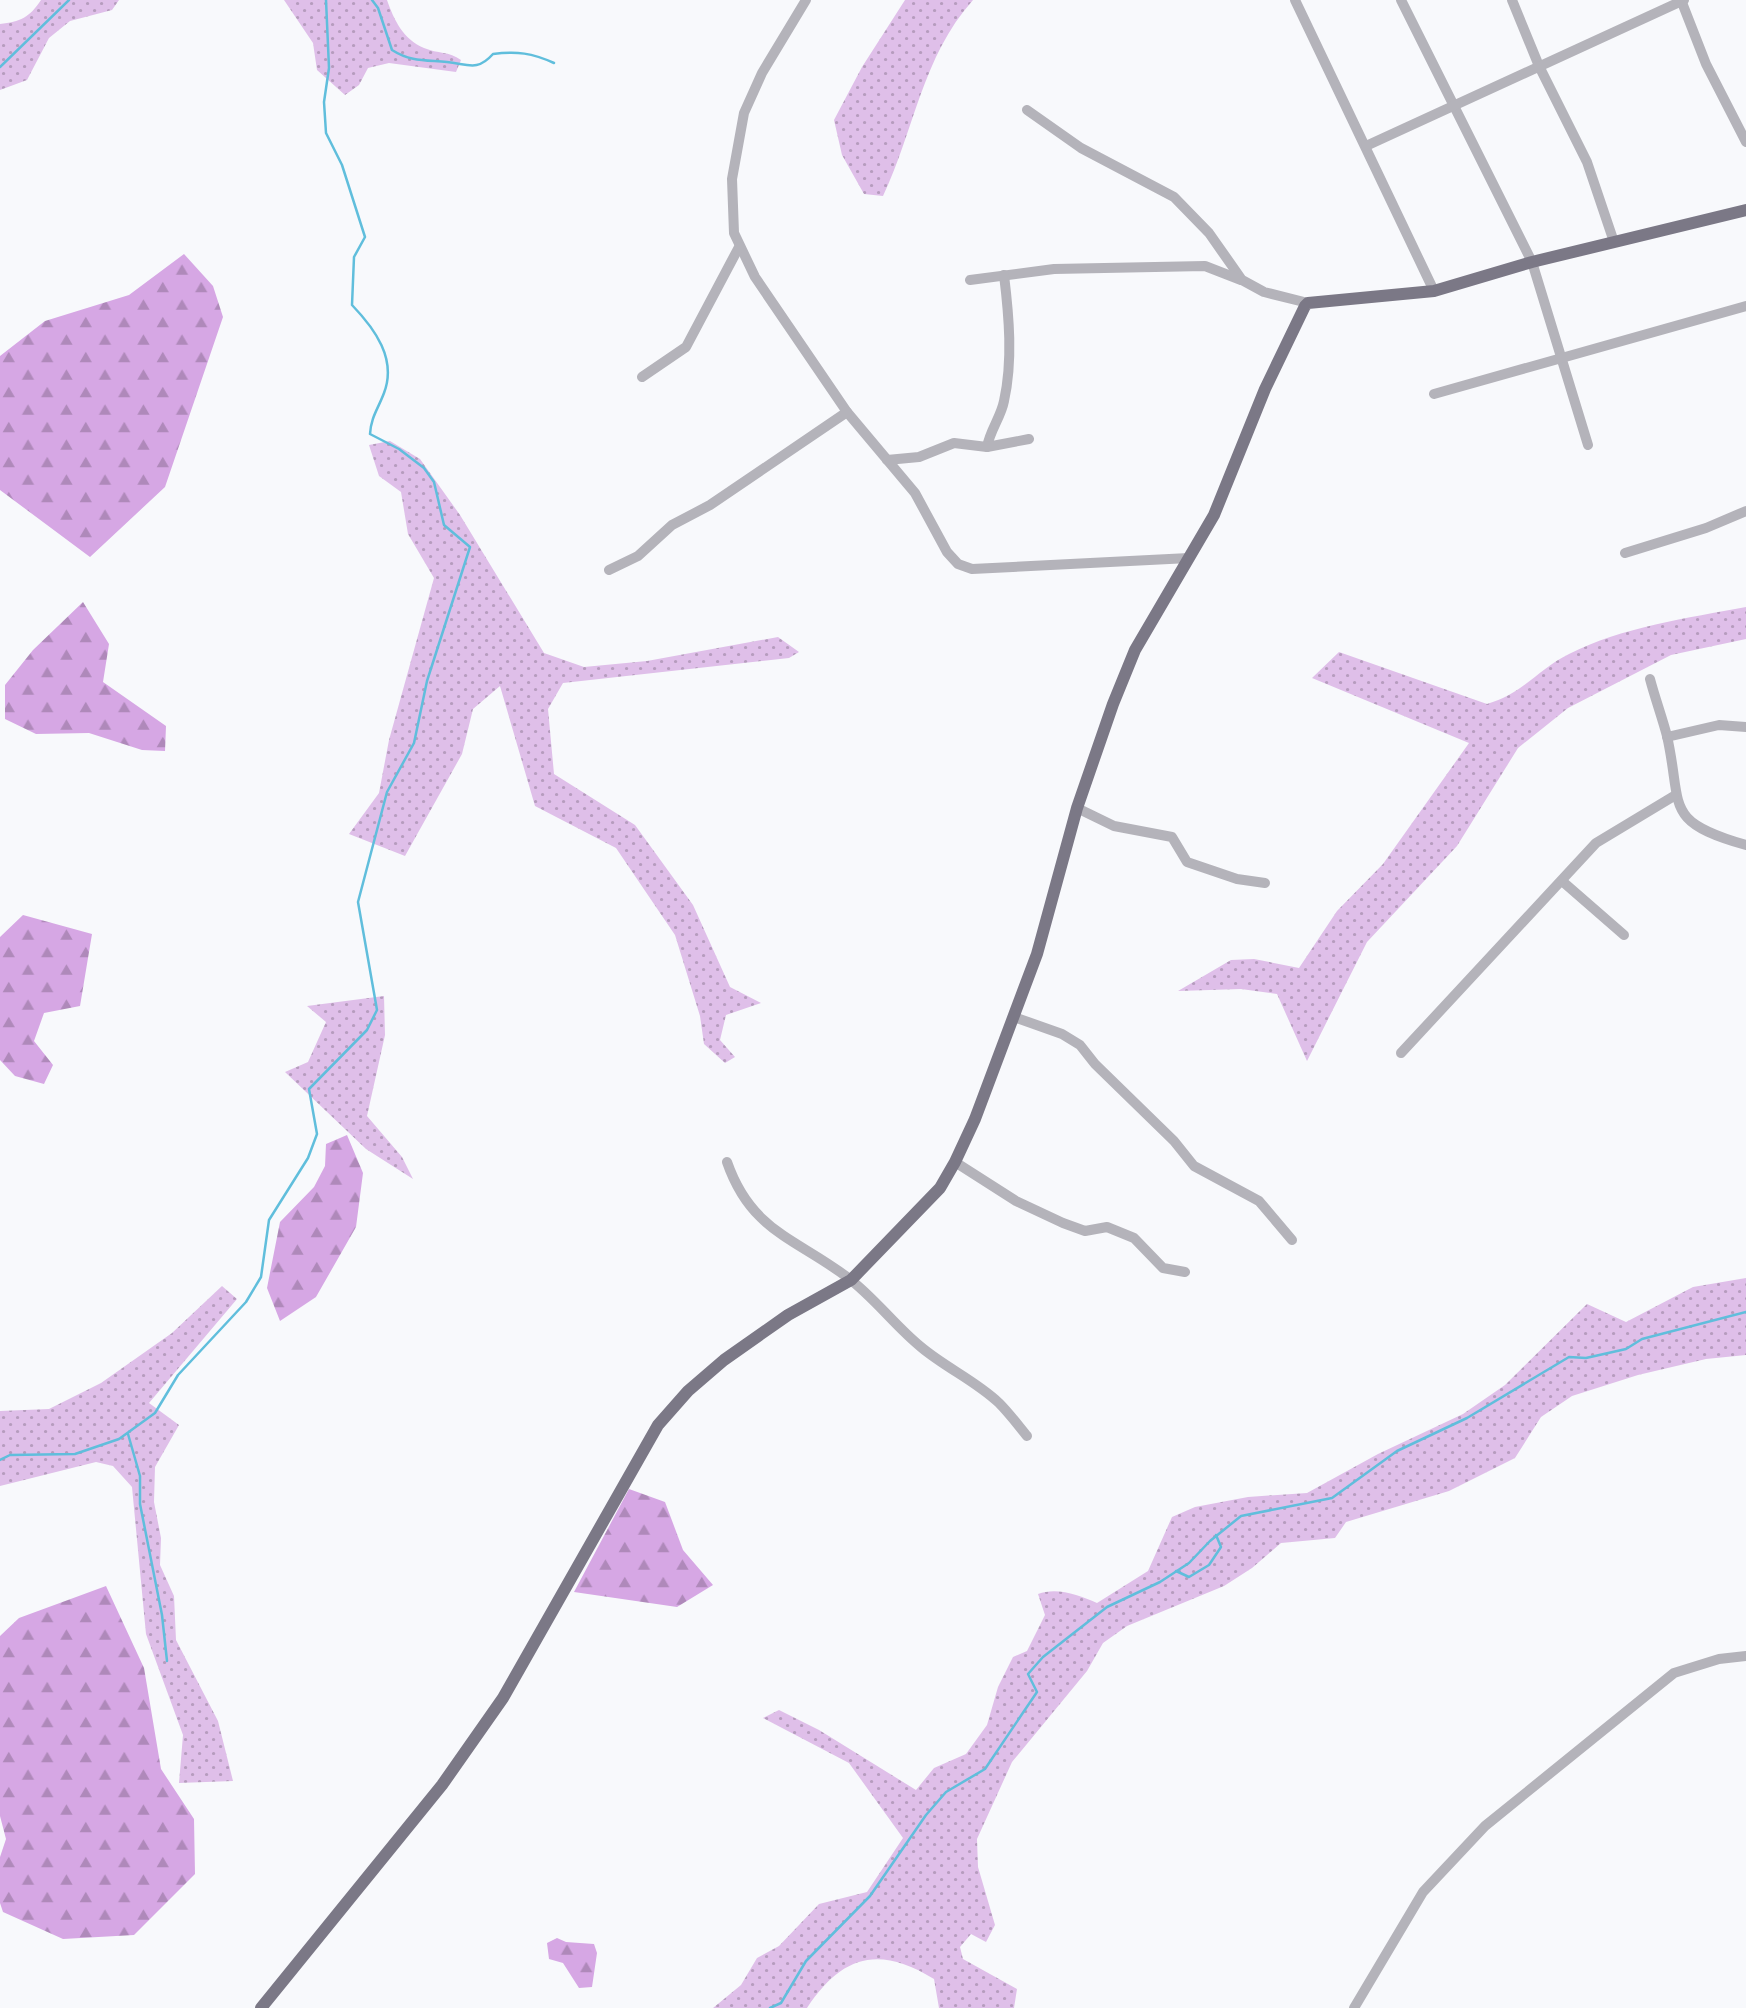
<svg xmlns="http://www.w3.org/2000/svg" width="1746" height="2008" viewBox="0 0 1746 2008" font-family="Raleway,sans-serif">
<defs>
<pattern id="grass-dots" width="8" height="8" patternUnits="userSpaceOnUse" patternTransform="scale(1.75)"><rect width="8" height="8" fill="#dfbfe9"/><path d="M2 2h.1M6 6h.1" fill="none" stroke="#b69cbe" stroke-width="1.8" stroke-linecap="round"/></pattern>
<pattern id="forest-firs" width="22" height="20" patternUnits="userSpaceOnUse" patternTransform="scale(1.75)"><rect width="22" height="20" fill="#d6a7e4"/><path d="M5 1l3.5 6h-7zM16 11l3.5 6h-7z" fill="#af89ba"/></pattern>
</defs>
<rect width="100%" height="100%" fill="#f8f9fc"/>
<g fill="url(#grass-dots)">
<path d="M41,0H119L112,10L70,21L49,38L27,80L0,90V24C20,22 30,17 41,0Z"/>
<path d="M284,0H387C394,20 403,39 424,48C438,54 449,51 461,60L456,72L389,63L368,68L359,85L345,95L317,70L313,43Z"/>
<path d="M905,0H973C922,57 914,131 883,196L864,194L842,155L834,120L862,67Z"/>
<path d="M390,441L420,459L460,515L544,653L584,667L647,661L778,637L799,652L789,658L563,683L548,709L554,774L635,825L693,905L730,987L761,1003L726,1015L720,1040L735,1057L725,1063L704,1044L700,1016L675,935L616,848L535,806L500,686L473,709L462,754L405,856L349,834L379,793L389,740L434,578L408,534L401,492L379,476L369,445Z"/>
<path d="M1746,607V639L1671,655L1568,708L1518,748L1457,846L1367,942L1307,1061L1277,994L1241,989L1178,991L1231,960L1254,959L1299,968L1337,911L1383,864L1469,743L1312,678L1339,652L1487,704C1523,694 1538,669 1569,654C1622,627 1688,618 1746,607Z"/>
<path d="M384,996L385,1035L367,1116L402,1157L413,1179L366,1149L285,1072L308,1062L326,1022L307,1006Z"/>
<path d="M1746,1278V1355L1706,1359L1638,1375L1572,1396L1541,1417L1515,1458L1449,1491L1346,1522L1335,1538L1281,1543L1252,1568L1224,1586L1127,1626L1103,1643L1087,1671L1012,1762L977,1839L978,1867L995,1925L986,1942L971,1934L960,1947L963,1959L1017,1989L1014,2008H939L934,1979C879,1945 842,1955 807,2008H713L741,1985L757,1958L779,1946L819,1904L867,1892L903,1838L849,1763L763,1718L779,1710L819,1730L916,1790L934,1768L966,1754L987,1725L998,1687L1013,1657L1027,1651L1045,1615L1038,1594C1057,1587 1079,1595 1097,1603L1148,1571L1172,1517L1195,1507L1248,1497L1307,1493L1378,1454L1463,1414L1505,1385L1587,1304L1626,1322L1693,1287Z"/>
<path d="M222,1286L237,1299L149,1403L179,1425L155,1467L154,1502L161,1538L160,1565L174,1596L176,1640L218,1721L233,1781L179,1783L183,1735L146,1634L132,1487L113,1466L96,1462L0,1486V1411L49,1409L101,1383L172,1333Z"/>
</g>
<g fill="url(#forest-firs)">
<path d="M184,254L213,286L223,317L165,487L90,557L0,490V356L45,321L129,295Z"/>
<path d="M83,602L109,644L103,682L166,726L165,751L142,750L89,733L36,734L5,719V685L33,650Z"/>
<path d="M23,915L92,934L80,1006L44,1013L34,1041L53,1065L44,1084L15,1076L0,1060V937Z"/>
<path d="M347,1135L363,1173L356,1227L316,1297L280,1321L267,1288L280,1222L314,1187L325,1166L326,1144Z"/>
<path d="M629,1489L665,1502L683,1550L713,1585L677,1607L574,1592Z"/>
<path d="M106,1586L144,1668L161,1769L194,1819L195,1874L134,1935L63,1939L3,1912L0,1903V1857L6,1839L0,1816V1636L19,1618Z"/>
<path d="M557,1938L566,1942L594,1944L597,1953L592,1987L579,1988L563,1963L549,1959L547,1943Z"/>
</g>
<g fill="none" stroke-linecap="round" stroke-linejoin="round">
<g stroke="#60bedc" stroke-width="2.5">
<path d="M372,0L378,8L392,50C411,62 425,60 447,62C468,64 477,72 493,54C517,51 532,53 554,63"/>
<path d="M0,67L69,0"/>
<path d="M128,1434L140,1476V1504L162,1615L167,1661"/>
<path d="M0,1460L10,1455L75,1454L119,1439L155,1413L178,1375L246,1302L261,1277L269,1220L308,1158L317,1134L309,1089L367,1030L377,1010L358,902L387,792L414,743L427,681L470,547L444,525L434,482L424,468L399,449L370,434C371,417 378,409 384,393C397,359 375,329 352,305L354,257L365,237L342,165L326,133L324,102L329,68L326,0"/>
<path d="M1176,1571L1189,1577L1209,1565L1221,1547L1216,1535"/>
<path d="M770,2008L781,2003L806,1961L870,1896L926,1815L946,1792L985,1769L1037,1692L1028,1674L1043,1657L1107,1607L1160,1582L1189,1563L1210,1541L1241,1516L1332,1498L1397,1451L1467,1418L1569,1357L1586,1358L1626,1349L1642,1339L1746,1312"/>
</g>
<g stroke="#b4b3ba" stroke-width="10">
<path d="M806,0L762,73L744,113L732,179L734,233L755,277L847,412L915,493L947,552L958,564L972,569L1189,558"/>
<path d="M1295,0L1434,291"/>
<path d="M1401,0L1532,262L1588,445"/>
<path d="M1512,0L1539,66L1587,162L1614,242"/>
<path d="M1681,0L1706,64L1746,142"/>
<path d="M1027,110L1081,148L1174,197L1209,233L1242,280L1264,292L1308,303"/>
<path d="M1366,146L1684,0"/>
<path d="M970,280L1054,269L1205,266L1241,280"/>
<path d="M642,377L686,347L739,247"/>
<path d="M1434,394L1746,306"/>
<path d="M987,447C990,430 1001,417 1004,401C1013,361 1009,316 1004,275"/>
<path d="M887,460L919,457L954,443L987,447L1029,439"/>
<path d="M1625,553L1706,528L1746,511"/>
<path d="M609,570L638,556L672,525L710,505L847,412"/>
<path d="M1650,679C1655,698 1662,717 1667,736C1683,807 1662,821 1746,845"/>
<path d="M1667,737L1719,725L1746,727"/>
<path d="M1077,808L1114,826L1172,837L1187,862L1237,879L1265,883"/>
<path d="M1562,881L1624,935"/>
<path d="M1014,1017L1062,1034L1080,1045L1095,1064L1174,1141L1194,1166L1259,1201L1292,1240"/>
<path d="M1401,1053L1596,843L1674,796"/>
<path d="M727,1162C751,1231 795,1238 847,1277C874,1297 895,1326 921,1347C946,1368 976,1381 999,1403C1009,1413 1018,1425 1027,1436"/>
<path d="M955,1162L1016,1201L1063,1223L1085,1231L1107,1227L1134,1238L1163,1268L1185,1272"/>
<path d="M1354,2008L1423,1892L1485,1826L1674,1673L1719,1659L1746,1656"/>
</g>
<path stroke="#7b7886" stroke-width="12" d="M261,2008L442,1785L503,1698L658,1425L688,1391L724,1360L788,1315L851,1280L940,1188L955,1162L975,1119L1037,954L1077,808L1113,704L1135,650L1214,515L1265,389L1305,306L1308,303L1434,291L1532,262L1746,210"/>
</g>
</svg>
